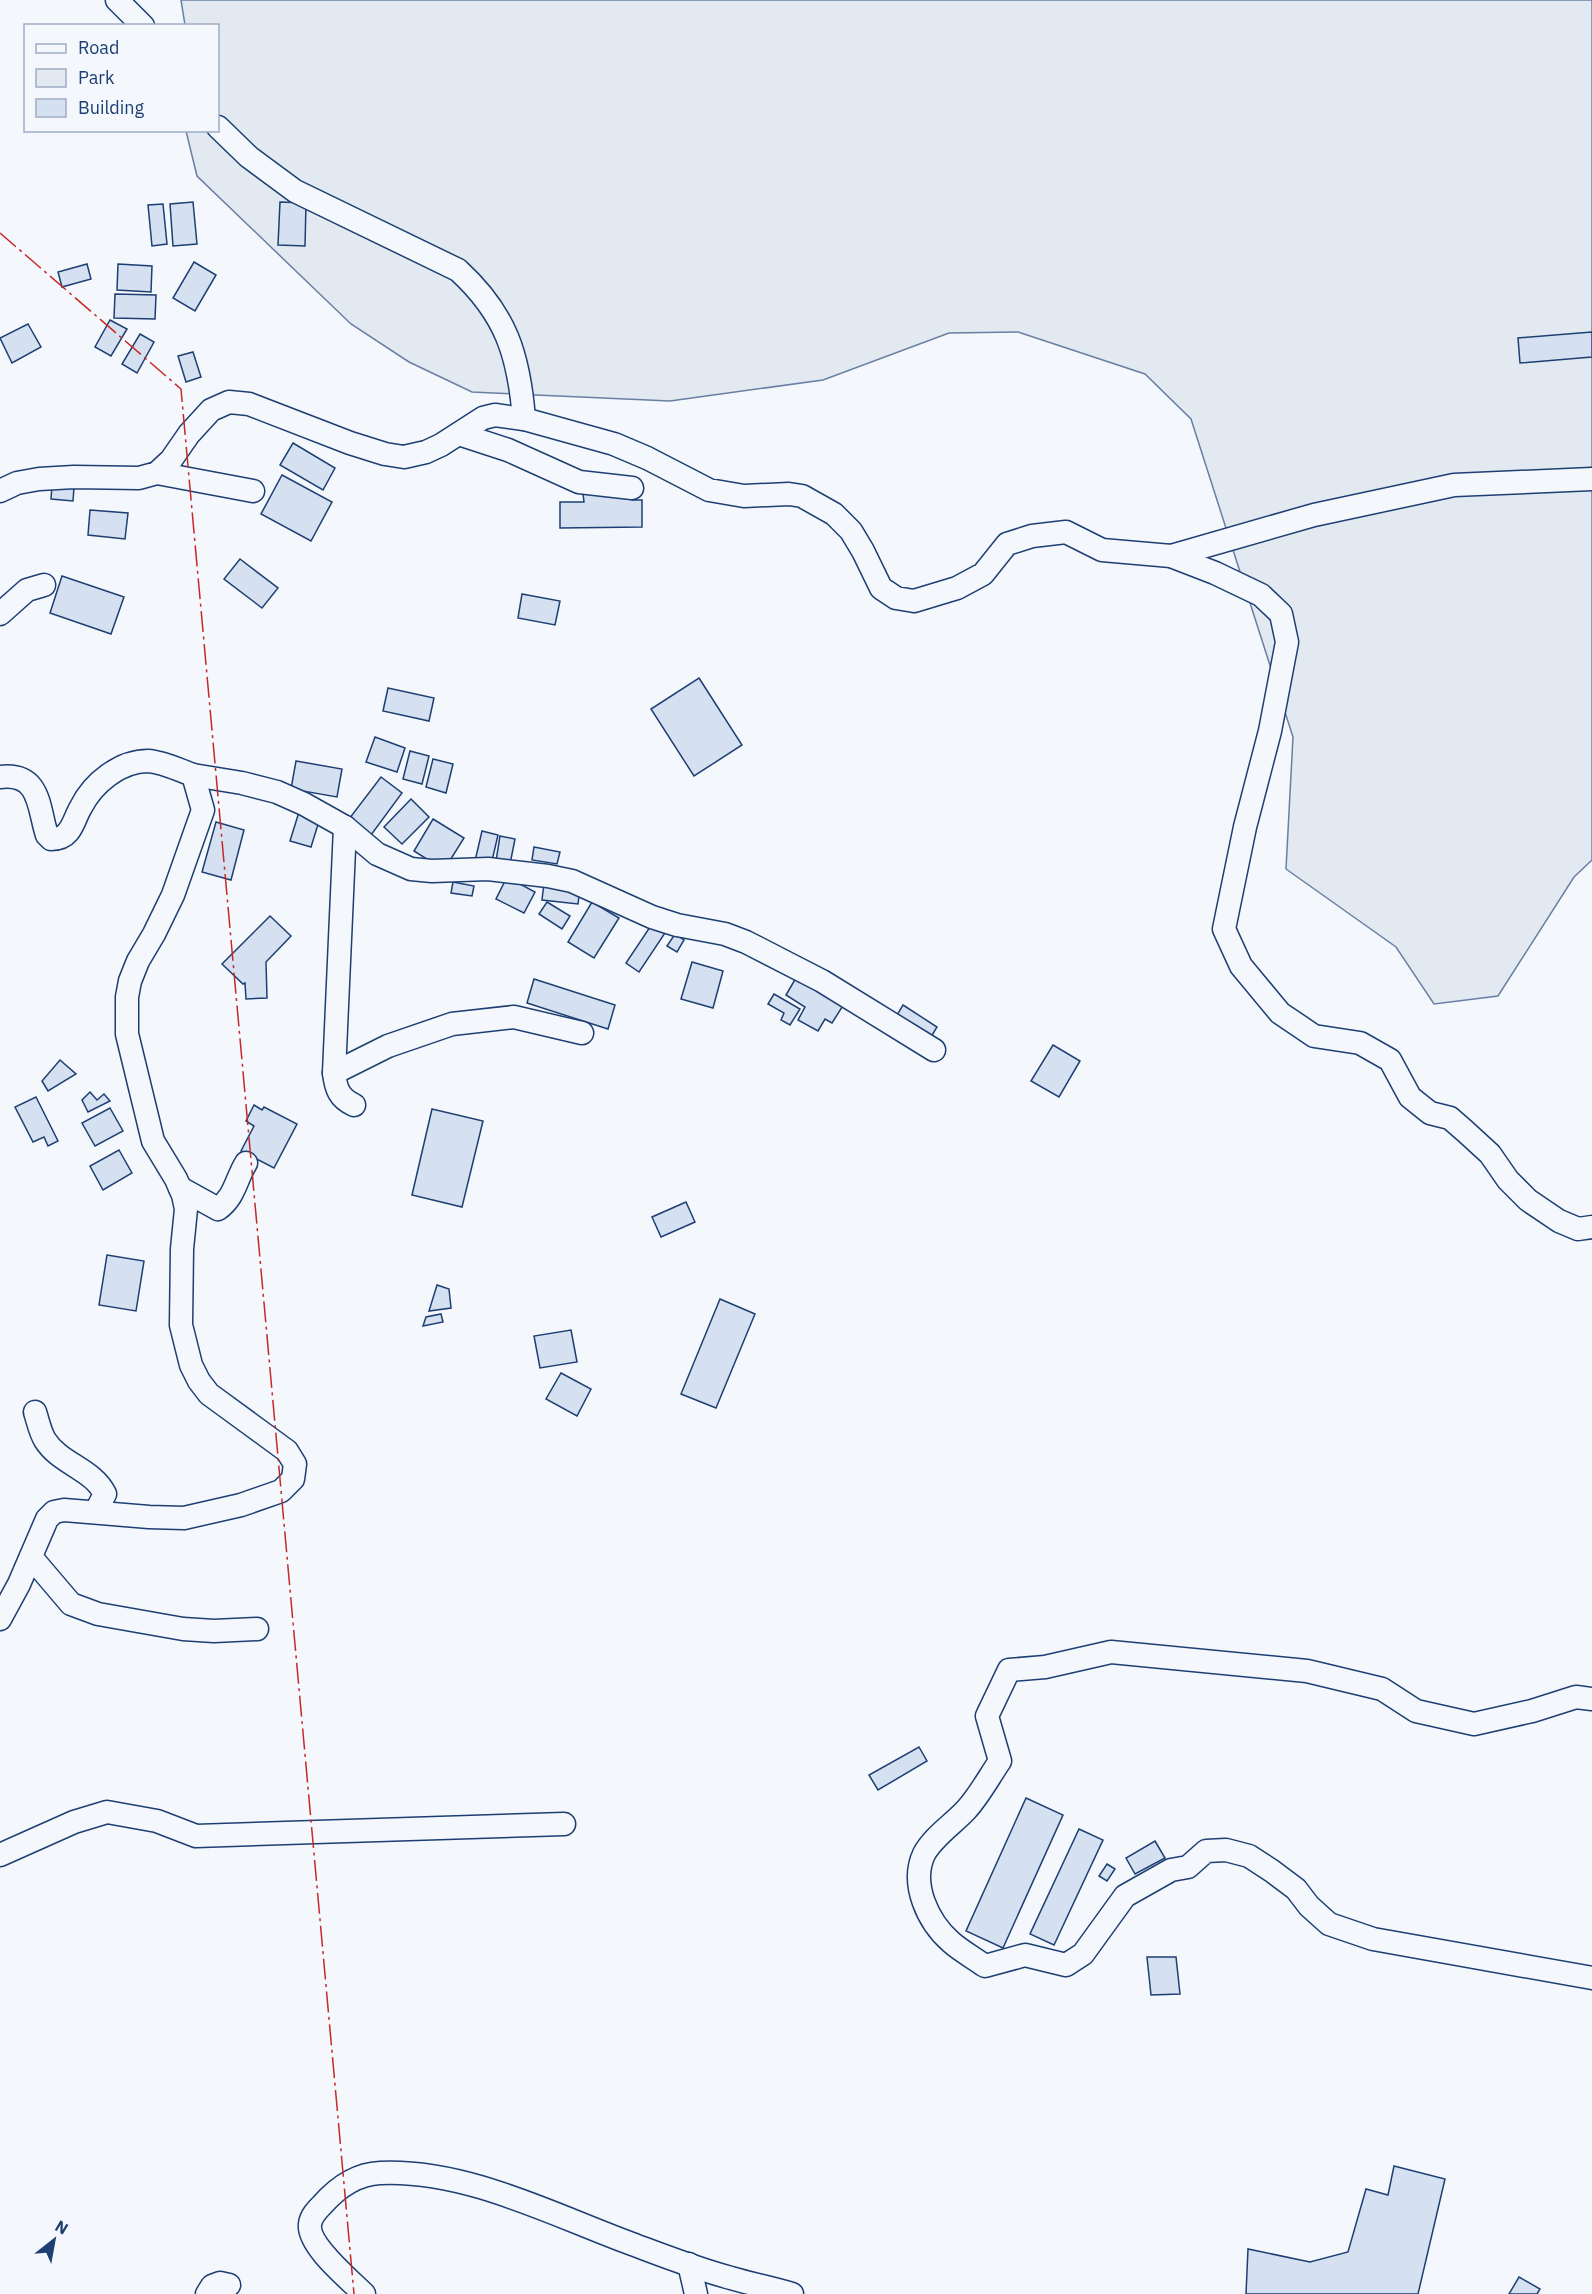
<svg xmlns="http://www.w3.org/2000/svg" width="1592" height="2294" viewBox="0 0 1592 2294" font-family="'IBM Plex Sans',sans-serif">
<rect width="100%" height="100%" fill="#f4f7fb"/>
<path fill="#e3e9f0" stroke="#687fa3" stroke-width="1.5" d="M181,0H1592V860L1574,877L1498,996L1434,1004L1396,947L1286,869L1293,737L1191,419L1145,374L1018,332L949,333L823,380L670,401L472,392L409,362L351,324L197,176L186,131L218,130V26L185,25Z"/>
<g fill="#d5e0f0" stroke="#1d3f73" stroke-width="1.5">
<path d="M193,202L197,244L173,246L170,204Z"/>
<path d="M280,202L306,203L305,246L278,245Z"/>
<path d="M163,204L167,244L152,246L148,205Z"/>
<path d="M194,262L216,275L195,311L173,298Z"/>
<path d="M87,264L91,279L62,287L58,272Z"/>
<path d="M118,264L152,266L151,292L117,290Z"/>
<path d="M115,294L156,295L155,319L114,318Z"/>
<path d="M110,320L127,329L111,356L95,347Z"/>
<path d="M28,324L41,347L12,363L0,338Z"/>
<path d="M1592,332V357L1520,363L1518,338Z"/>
<path d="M140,334L154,342L137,373L122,364Z"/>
<path d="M193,352L201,377L186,382L178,356Z"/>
<path d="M293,443L335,468L323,490L280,465Z"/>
<path d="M282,475L332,502L311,541L261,514Z"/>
<path d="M52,485L74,487L73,501L51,499Z"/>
<path d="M632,490V500H642V527L560,528V502H584L583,494Z"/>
<path d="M90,510L128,513L125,539L88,535Z"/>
<path d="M240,559L278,588L262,608L224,579Z"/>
<path d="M62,576L124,597L111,634L50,613Z"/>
<path d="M522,594L560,601L555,625L518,618Z"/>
<path d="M699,678L742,745L694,776L651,709Z"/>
<path d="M388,688L434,698L429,721L383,711Z"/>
<path d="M375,737L405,748L397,772L366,762Z"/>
<path d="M410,751L429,756L422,784L403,779Z"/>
<path d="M433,759L453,764L446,793L426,787Z"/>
<path d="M296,761L342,769L337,797L291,789Z"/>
<path d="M381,777L402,793L371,835L349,819Z"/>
<path d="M411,799L429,817L402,844L384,827Z"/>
<path d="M299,812L320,818L311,847L290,841Z"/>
<path d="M433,819L464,838L444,870L414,851Z"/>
<path d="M216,822L244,830L231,880L202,872Z"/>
<path d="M482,831L498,835L491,865L475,861Z"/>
<path d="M500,836L515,839L510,864L496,861Z"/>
<path d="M534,847L560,852L557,864L532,860Z"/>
<path d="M507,877L535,892L524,913L496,899Z"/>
<path d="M453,882L474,886L472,896L451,893Z"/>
<path d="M544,883L580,888L578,904L542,900Z"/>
<path d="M547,902L570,916L562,929L539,914Z"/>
<path d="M592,902L619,918L594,958L568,942Z"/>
<path d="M270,916L291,936L266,962L267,998L246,999L245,983L243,984L222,964Z"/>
<path d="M654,921L667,930L639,972L626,963Z"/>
<path d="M675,934L684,940L677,952L667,946Z"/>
<path d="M692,962L723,971L713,1008L681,999Z"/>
<path d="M797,976L844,1004L832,1023L825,1019L818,1031L798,1020L805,1007L786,995Z"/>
<path d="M534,979L615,1005L608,1029L527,1003Z"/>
<path d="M774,994L800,1009L790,1025L781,1020L784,1013L768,1004Z"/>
<path d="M903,1005L937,1027L928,1042L894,1020Z"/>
<path d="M1053,1045L1080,1061L1059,1097L1031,1081Z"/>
<path d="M60,1060L76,1074L48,1091L42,1081Z"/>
<path d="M90,1092L97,1100L104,1094L110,1101L88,1112L82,1100Z"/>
<path d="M36,1097L58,1141L48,1146L44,1137L33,1142L15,1107Z"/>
<path d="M254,1105L262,1110L264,1107L297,1124L274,1168L241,1151L254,1126L246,1121Z"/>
<path d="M110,1108L123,1131L95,1146L82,1123Z"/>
<path d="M432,1109L483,1121L462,1207L412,1195Z"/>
<path d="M119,1150L132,1173L103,1190L90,1166Z"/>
<path d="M686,1202L695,1222L661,1237L652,1217Z"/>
<path d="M107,1255L144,1261L136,1311L99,1305Z"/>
<path d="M437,1285L449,1289L451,1308L429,1311Z"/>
<path d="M720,1299L755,1314L716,1408L681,1394Z"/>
<path d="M441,1314L443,1322L423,1326L426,1317Z"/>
<path d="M571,1330L577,1362L540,1368L534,1336Z"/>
<path d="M561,1373L591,1389L577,1416L546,1399Z"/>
<path d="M919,1747L927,1761L878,1790L869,1775Z"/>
<path d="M1026,1798L1063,1815L1003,1948L966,1931Z"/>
<path d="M1079,1829L1103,1840L1054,1945L1030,1934Z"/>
<path d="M1155,1841L1165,1858L1135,1874L1126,1858Z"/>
<path d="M1107,1864L1115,1869L1107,1881L1099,1876Z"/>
<path d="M1147,1957H1176L1180,1994L1151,1995Z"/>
<path d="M1394,2166L1445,2179L1418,2294H1246L1248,2249L1310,2262L1348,2252L1366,2189L1388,2195Z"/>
<path d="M1519,2277L1540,2289L1537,2294H1509Z"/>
</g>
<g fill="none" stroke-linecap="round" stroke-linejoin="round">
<g stroke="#1d3f73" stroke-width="25">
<g id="minor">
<path d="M117,0L143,26"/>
<path d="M218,127L249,157L295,191L458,270C506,314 519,355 524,419"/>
<path d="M459,434L508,450L579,482L632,488"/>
<path d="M157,473L253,491"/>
<path d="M0,491L17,483L39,479L74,477L139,478L157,473L171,460L189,434L211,410L229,402L249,404L350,443L385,454L404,457L426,452L441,445L483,418L495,415L524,419L614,444L647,458L709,490L744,496L789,494L802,496L834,514L851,531L863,551L881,588L896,598L914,601L957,588L983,574L1007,544L1032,536L1066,532L1102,550L1171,556L1314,515L1454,485L1592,479"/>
<path d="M1171,556L1215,573L1261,595L1281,614L1287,642L1270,731L1245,827L1224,929L1241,966L1280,1013L1314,1036L1360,1043L1390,1060L1410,1097L1430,1113L1450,1118L1466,1132L1490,1154L1508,1180L1528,1200L1559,1221L1578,1229L1592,1227"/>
<path d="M0,614L27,590L44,585"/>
<path d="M193,775L242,783L277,792L304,804L345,827L377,854L411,869L432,871L488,869L548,876L572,881L652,917L677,925L725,934L746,942L822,981L934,1050"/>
<path d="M0,777C41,772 38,808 47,835L51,839C58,839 63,838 68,832C74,825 76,815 81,807C93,783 120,761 148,761C163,762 179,770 193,775L203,810L173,895L154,934L138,961L130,981L127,997V1034L153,1141L176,1179L183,1195L186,1209L182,1249L181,1325L191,1365L199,1381L209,1394L287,1451L295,1464L293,1479L281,1491L241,1505L184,1518L149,1517L64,1510L54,1512L47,1519L19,1584L0,1619"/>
<path d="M345,827L334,1073C336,1089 339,1098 354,1105"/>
<path d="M334,1073L388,1046L452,1024L514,1017L582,1033"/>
<path d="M180,1188L218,1209C235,1197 236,1179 246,1163"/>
<path d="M35,1412C38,1421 40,1432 45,1440C60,1464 93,1469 105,1494L96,1511"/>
<path d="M31,1557L71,1604L98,1614L183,1629L214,1631L257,1629"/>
<path d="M1592,1699L1576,1697L1532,1711L1474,1724L1416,1711L1382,1689L1307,1671L1111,1652L1045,1667L1009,1670L987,1716L1000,1761C989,1777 979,1796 966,1810C953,1824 933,1837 924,1854C910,1884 928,1922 951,1942C961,1951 974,1958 985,1966L1025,1955L1066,1965L1083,1954L1125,1896L1171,1870L1188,1867L1206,1851L1226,1850L1249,1856L1272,1871L1296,1889L1309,1906L1329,1924L1373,1939L1592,1978"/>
<path d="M0,1855L74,1822L107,1812L157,1821L196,1836L564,1824"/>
<path d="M689,2264L696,2294"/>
<path d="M207,2294L212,2286L220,2283L229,2285"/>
<path d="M364,2294C349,2279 307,2245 310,2224C311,2216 317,2210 322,2205C337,2188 357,2174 380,2173C466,2169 553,2215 632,2244C664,2256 697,2269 731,2278C751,2284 772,2288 792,2294"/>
</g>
</g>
<use href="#minor" stroke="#f4f7fb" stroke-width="22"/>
<path stroke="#c62828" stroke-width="1.5" stroke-dasharray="21 4.5 3 4.5" stroke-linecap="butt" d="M0,233L181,389L354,2294"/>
</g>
<rect x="24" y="24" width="195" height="108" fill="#f4f7fb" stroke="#9eadc5" stroke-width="1.5"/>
<rect x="36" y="44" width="30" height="9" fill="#f4f7fb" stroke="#9eadc5" stroke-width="1.5"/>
<text x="78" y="54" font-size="18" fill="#1d3f73">Road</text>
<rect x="36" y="69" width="30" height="18" fill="#e3e9f0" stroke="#9eadc5" stroke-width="1.5"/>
<text x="78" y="84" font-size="18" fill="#1d3f73">Park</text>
<rect x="36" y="99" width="30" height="18" fill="#d5e0f0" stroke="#9eadc5" stroke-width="1.5"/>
<text x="78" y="114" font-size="18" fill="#1d3f73">Building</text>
<g transform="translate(54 2240) rotate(31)" stroke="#f4f7fb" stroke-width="4.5" paint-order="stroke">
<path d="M0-4.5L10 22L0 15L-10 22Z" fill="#1d3f73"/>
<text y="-9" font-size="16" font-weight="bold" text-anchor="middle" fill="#1d3f73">N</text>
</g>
</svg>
